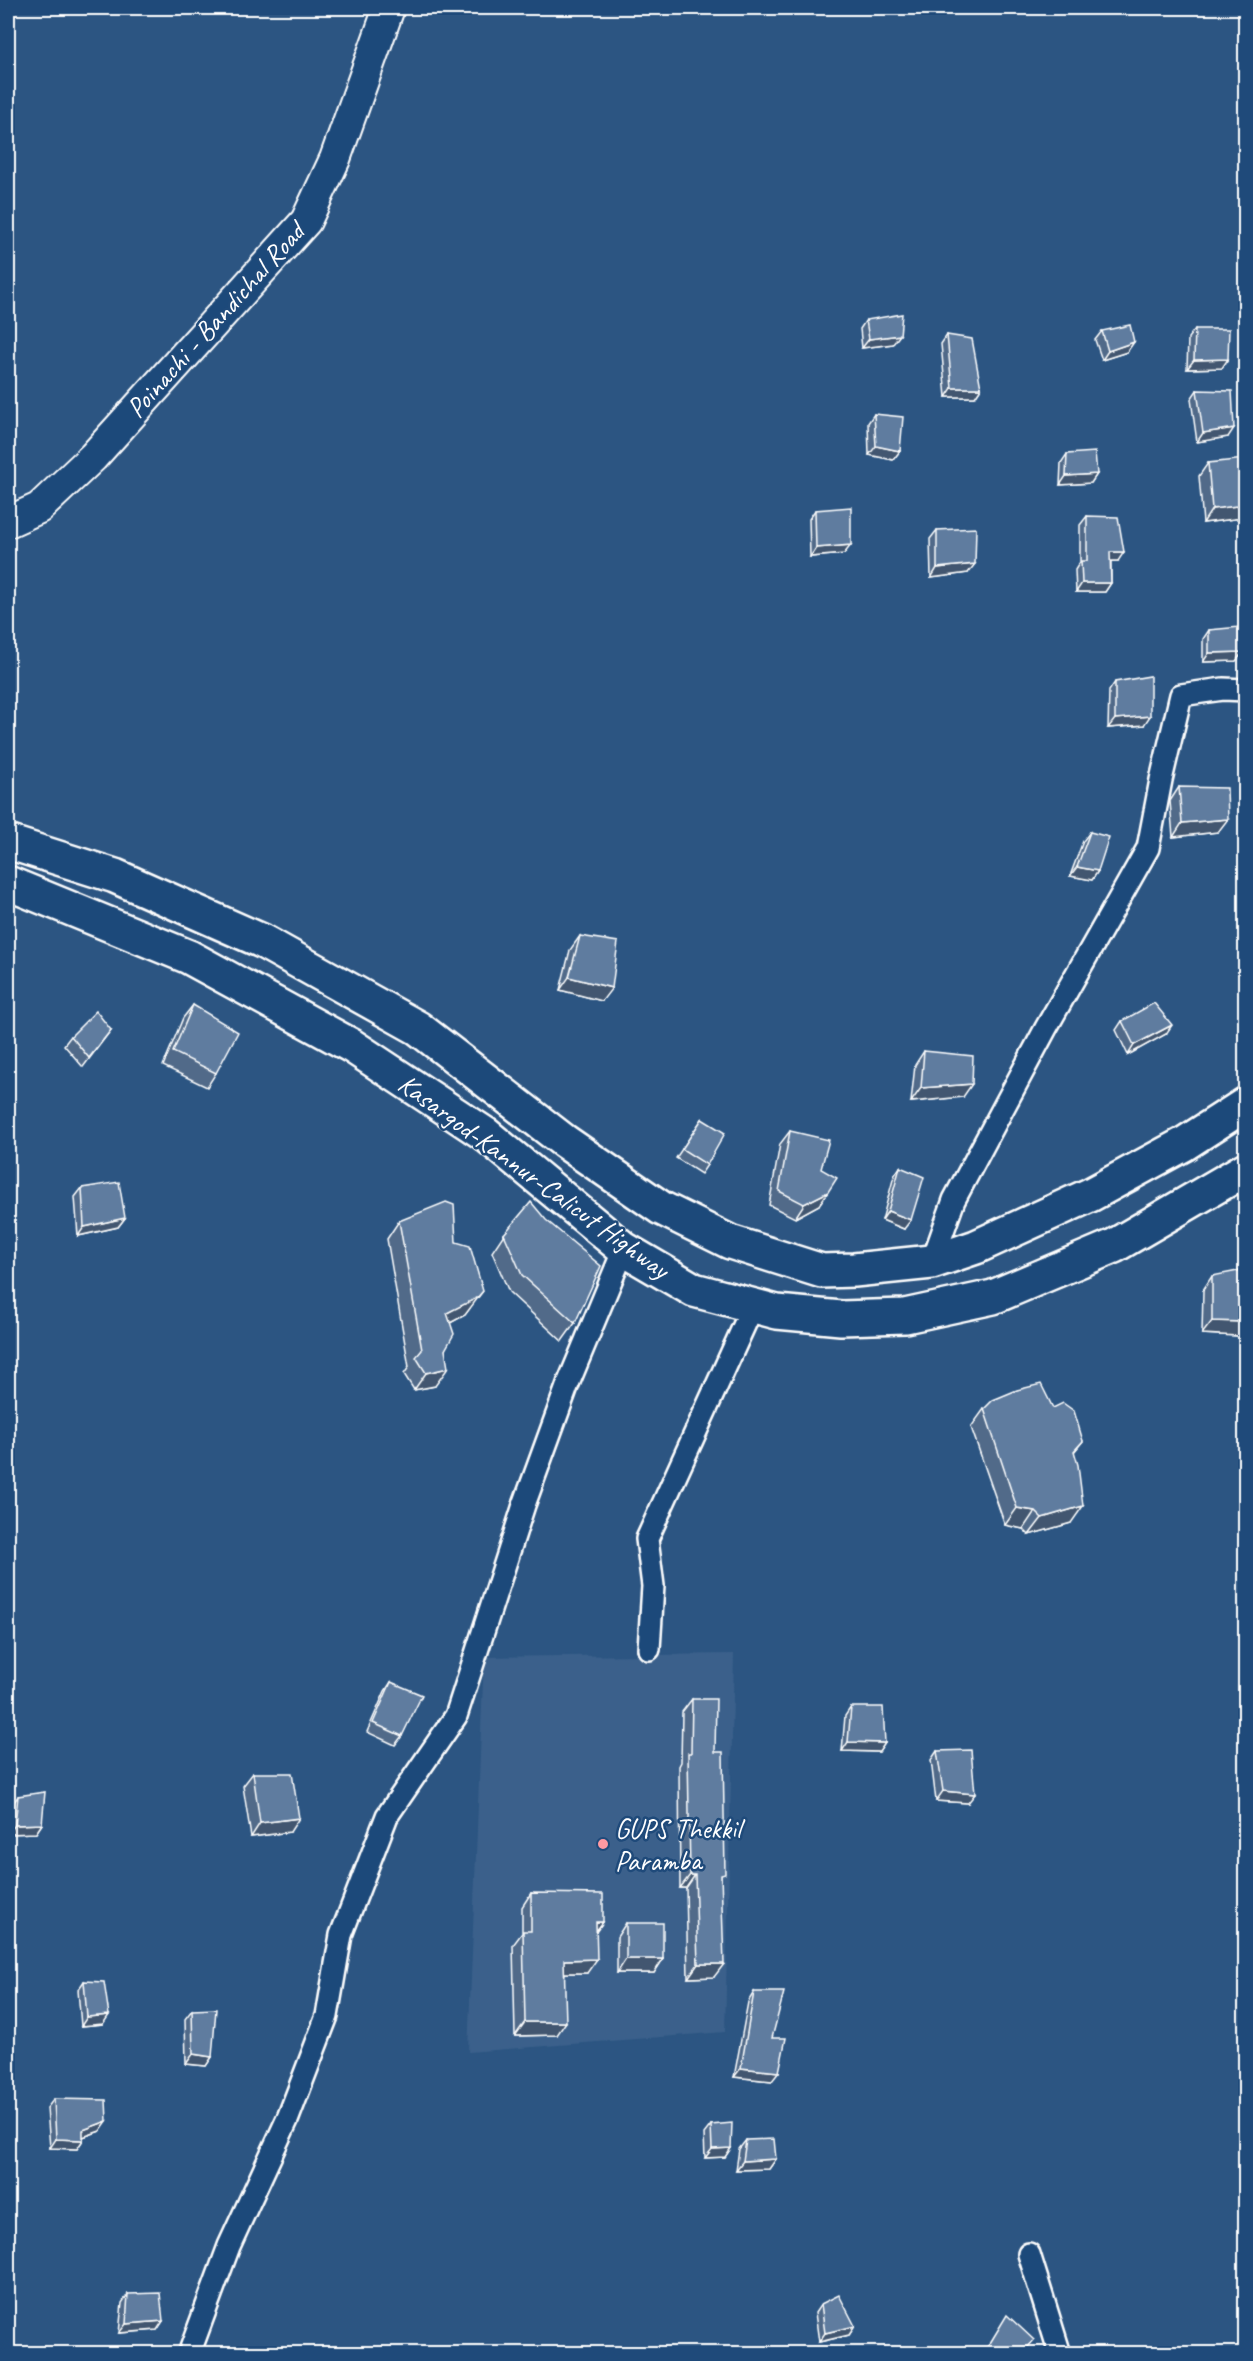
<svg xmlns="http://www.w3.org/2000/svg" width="1253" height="2361" viewBox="0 0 1253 2361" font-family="Caveat,sans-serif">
<rect width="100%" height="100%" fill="#2c5582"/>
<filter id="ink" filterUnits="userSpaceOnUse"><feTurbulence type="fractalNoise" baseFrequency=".0167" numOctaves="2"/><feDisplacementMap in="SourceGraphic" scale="12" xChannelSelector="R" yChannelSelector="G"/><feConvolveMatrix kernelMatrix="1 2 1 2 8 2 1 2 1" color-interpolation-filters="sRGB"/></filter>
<g filter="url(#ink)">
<path fill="#3b618b" d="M734,1654L725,2032L468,2052L484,1657Z"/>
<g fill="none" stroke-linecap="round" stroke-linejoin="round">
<g stroke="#fff" stroke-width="26">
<g id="minor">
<path d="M932,1262L954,1200L1046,1028L1148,848L1161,780L1181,695L1223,689L1246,690"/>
<path d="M649,1649L653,1586L647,1539L753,1306"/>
<path d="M1029,2254L1060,2354"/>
<path d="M189,2354L229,2246L288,2118L327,2016L341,1935L387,1816L456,1716L524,1505L568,1384L624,1249"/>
</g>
</g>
<g stroke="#fff" stroke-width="34">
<path id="secondary" d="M8,522L39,508L93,457L306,221L335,159L389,8"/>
</g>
<g stroke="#fff" stroke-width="38">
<g id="trunk">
<path d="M8,842L115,876L262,941L418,1028L564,1141L661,1208L730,1242L822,1271L854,1270L932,1262L976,1247L1090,1195L1184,1144L1246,1104"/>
<path d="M8,883L189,957L352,1046L485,1134L624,1249L694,1290L777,1312L841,1318L905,1316L993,1297L1114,1246L1246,1169"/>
</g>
</g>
<use href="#minor" stroke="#1f4a7a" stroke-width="21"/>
<use href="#secondary" stroke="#1f4a7a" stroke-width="30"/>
<use href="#trunk" stroke="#1f4a7a" stroke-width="33"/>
</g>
<g fill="#516b89" stroke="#fff" stroke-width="1.5">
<path d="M866,320L893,344L862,348L860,329Z"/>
<path d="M1195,329L1222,368L1187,369L1188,338Z"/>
<path d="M1102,331L1127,352L1102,360L1095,340Z"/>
<path d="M947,335L981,388L975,397H946L941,344Z"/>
<path d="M1197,390L1228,437L1197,442L1191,399Z"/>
<path d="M874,414L900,451L893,460L869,455L868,423Z"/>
<path d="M1067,454L1097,474L1091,483L1060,485L1061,463Z"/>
<path d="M1208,463L1242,518L1203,523L1199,476Z"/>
<path d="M815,510L844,554L810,557L809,519Z"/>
<path d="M1087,516L1118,561H1111V583L1105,592H1076L1075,570L1080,562V525Z"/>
<path d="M937,530L968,573L931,578L930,539Z"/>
<path d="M1209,630L1243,652L1236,661L1203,662V639Z"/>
<path d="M1115,682L1144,725L1108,728L1109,691Z"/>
<path d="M1179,787L1218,832L1173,837L1170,801Z"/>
<path d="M1090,832L1098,871L1092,880L1070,876L1083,841Z"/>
<path d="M580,936L602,1001L560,990L570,950Z"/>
<path d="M193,1005L216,1073L207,1087L163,1066L183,1018Z"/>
<path d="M1122,1021L1166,1034L1128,1055L1116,1030Z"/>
<path d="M111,1030L83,1067L64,1045L71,1036Z"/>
<path d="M924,1051L963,1097L911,1102L915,1065Z"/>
<path d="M702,1119L707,1165L701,1174L676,1158Z"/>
<path d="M790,1131L821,1169L819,1205L795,1218L769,1205L780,1144Z"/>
<path d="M900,1167L904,1229L882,1220L894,1176Z"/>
<path d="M82,1188L125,1218L118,1227L78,1236L75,1197Z"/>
<path d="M399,1221L456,1242L470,1308L465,1315L450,1323L445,1350L435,1386L414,1390L404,1374L409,1367L387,1239Z"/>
<path d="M504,1234L575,1323L562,1341L509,1292L492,1252Z"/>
<path d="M1212,1276L1238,1336L1202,1334L1203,1290Z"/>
<path d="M1053,1408L1083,1441L1074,1452L1071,1523L1029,1535L1023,1529L1005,1525L971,1427L984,1409Z"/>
<path d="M391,1682L402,1736L395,1745L367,1732L385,1691Z"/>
<path d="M692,1699L715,1752L721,1879L714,1977L688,1978L686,1888H680L679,1766L681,1762L682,1712Z"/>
<path d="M851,1707L885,1743L879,1752L842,1751L845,1716Z"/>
<path d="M937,1751L968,1803L936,1801L931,1760Z"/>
<path d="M253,1773L290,1832L251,1837L243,1786Z"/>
<path d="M18,1796L42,1824L36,1833L8,1834L12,1805Z"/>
<path d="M531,1893L603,1922L596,1932L587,1973H565L557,2035L515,2036L513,1945L522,1933V1907Z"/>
<path d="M626,1923L663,1959L654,1973H617V1937Z"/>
<path d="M84,1981L103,2024L81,2026L78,1990Z"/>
<path d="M754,1992L772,2038V2081L734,2077L748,2002Z"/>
<path d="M192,2010L212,2057L206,2066L186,2064L185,2019Z"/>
<path d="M54,2099L100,2131L83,2137V2140L77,2149L50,2148L47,2108Z"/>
<path d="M711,2125L731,2148L725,2157L705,2158L704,2134Z"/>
<path d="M746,2140L776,2159L769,2169L736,2170L739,2149Z"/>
<path d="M128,2294L163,2321L157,2330L119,2333L122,2303Z"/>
<path d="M821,2304L855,2326L849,2335L819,2342L815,2313Z"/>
</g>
<g fill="#42576f" stroke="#fff" stroke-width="1.5">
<path d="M900,335L893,344L862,348L869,339Z"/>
<path d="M1134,342L1127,352L1102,360L1108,351Z"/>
<path d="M1228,359L1222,368L1187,369L1194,360Z"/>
<path d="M952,388H981L975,397H946Z"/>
<path d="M1234,428L1228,437L1197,442L1203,433Z"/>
<path d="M876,446L900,451L893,460L869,455Z"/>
<path d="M1097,474L1091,483L1060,485L1066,476Z"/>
<path d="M1245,505V513L1242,518L1203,523L1212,509Z"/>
<path d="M851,545L844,554L810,557L816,548Z"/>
<path d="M1110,552H1124L1118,561H1104Z"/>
<path d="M975,564L968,573L931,578L937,568Z"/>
<path d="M1082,583H1111L1105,592H1076Z"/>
<path d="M1243,652L1236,661L1203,662L1209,653Z"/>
<path d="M1150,716L1144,725L1108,728L1115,719Z"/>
<path d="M1228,819L1218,832L1173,837L1182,823Z"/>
<path d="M1077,867L1098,871L1092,880L1070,876Z"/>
<path d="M569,977L612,988L602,1001L560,990Z"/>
<path d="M1172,1025L1166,1034L1128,1055L1134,1045Z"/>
<path d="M972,1084L963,1097L911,1102L921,1088Z"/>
<path d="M828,1192L819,1205L795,1218L804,1204Z"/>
<path d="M888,1211L911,1220L904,1229L882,1220Z"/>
<path d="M125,1218L118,1227L78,1236L84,1227Z"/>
<path d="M483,1291L465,1315L435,1331L447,1313Z"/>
<path d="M1212,1321L1245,1322V1325L1238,1336L1202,1334Z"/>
<path d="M448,1368L435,1386L414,1390L426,1373Z"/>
<path d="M1083,1506L1071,1523L1029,1535L1042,1518Z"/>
<path d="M1017,1508L1035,1511L1023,1529L1005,1525Z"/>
<path d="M848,1742L885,1743L879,1752L842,1751Z"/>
<path d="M943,1791L975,1794L968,1803L936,1801Z"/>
<path d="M299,1818L290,1832L251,1837L260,1823Z"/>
<path d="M42,1824L36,1833L8,1834L15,1825Z"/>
<path d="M690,1875H695L686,1888H680Z"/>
<path d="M596,1922H603L593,1935Z"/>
<path d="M597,1959L587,1973H555L564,1960Z"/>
<path d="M626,1959H663L654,1973H617Z"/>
<path d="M698,1964H724L714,1977L688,1978Z"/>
<path d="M109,2015L103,2024L81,2026L87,2017Z"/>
<path d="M525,2022H566L557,2035L515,2036Z"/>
<path d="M193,2054L212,2057L206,2066L186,2064Z"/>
<path d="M741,2068L779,2072L772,2081L734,2077Z"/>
<path d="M107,2121L100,2131L77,2139L83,2130Z"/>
<path d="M56,2139L83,2140L77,2149L50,2148Z"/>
<path d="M731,2148L725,2157L705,2158L712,2149Z"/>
<path d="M776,2159L769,2169L736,2170L743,2161Z"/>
<path d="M163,2321L157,2330L119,2333L126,2324Z"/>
<path d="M855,2326L849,2335L819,2342L825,2333Z"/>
</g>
<g fill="#5e7c9f" stroke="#fff" stroke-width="1.5">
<path d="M902,314L900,335L869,339L866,320Z"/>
<path d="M1130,325L1134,342L1108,351L1102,331Z"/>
<path d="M1195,329H1229L1228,359L1194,360Z"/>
<path d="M947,335L972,339L981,388H952Z"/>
<path d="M1197,390L1232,391L1234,428L1203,433Z"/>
<path d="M874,414L903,417L900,451L876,446Z"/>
<path d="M1095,452L1097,474L1066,476L1067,454Z"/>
<path d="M1245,459V505L1212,509L1208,463Z"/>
<path d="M851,507V545L816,548L815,510Z"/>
<path d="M1087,516L1118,517L1124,552H1110L1111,583H1082L1081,561H1087Z"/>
<path d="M976,528L975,564L937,568V530Z"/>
<path d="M1240,627L1243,652L1209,653V630Z"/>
<path d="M1150,676V716L1115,719V682Z"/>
<path d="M1179,787L1227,788L1228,819L1182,823Z"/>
<path d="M1090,832L1109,837L1098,871L1077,867Z"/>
<path d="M580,936L618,942L612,988L569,977Z"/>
<path d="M1154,1003L1172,1025L1134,1045L1122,1021Z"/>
<path d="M193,1005L238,1032L216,1073L173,1052Z"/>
<path d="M96,1011L111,1030L89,1058L71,1036Z"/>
<path d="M924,1051L973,1056L972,1084L921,1088Z"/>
<path d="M702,1119L725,1133L707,1165L682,1149Z"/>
<path d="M790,1131L829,1140L821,1169L837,1178L828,1192L804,1204L779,1191Z"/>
<path d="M900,1167L924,1177L911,1220L888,1211Z"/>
<path d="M119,1182L125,1218L84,1227L82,1188Z"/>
<path d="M446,1202L454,1205L456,1242L470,1246L483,1291L477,1298L447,1313L454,1334L445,1350L448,1368L426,1373L416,1357L422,1350L399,1221Z"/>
<path d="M531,1202L546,1220L601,1266L575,1323L522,1275L504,1234Z"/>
<path d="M1243,1270L1245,1300V1322L1212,1321V1276Z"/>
<path d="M1041,1384L1053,1408L1063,1403L1074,1411L1083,1441L1074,1451L1078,1465L1083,1506L1042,1518L1035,1511L1017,1508L984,1409L993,1400L1017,1390Z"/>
<path d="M391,1682L422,1695L402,1736L373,1723Z"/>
<path d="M692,1699H716L715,1752H723L725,1874L721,1875L724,1964H698L695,1875H690L688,1753H691Z"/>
<path d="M851,1707H883L885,1743L848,1742Z"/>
<path d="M971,1750L975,1794L943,1791L937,1751Z"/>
<path d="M253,1773H292L299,1818L260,1823Z"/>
<path d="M45,1792L42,1824L15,1825L18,1796Z"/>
<path d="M531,1893L603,1894V1922H596L597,1959L564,1960L566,2022H525L523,1931H531Z"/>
<rect x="626" y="1923" width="37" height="36"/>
<path d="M84,1981L104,1982L109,2015L87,2017Z"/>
<path d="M754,1992H784L772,2038H786L779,2072L741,2068Z"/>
<path d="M216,2009L212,2057L193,2054L192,2010Z"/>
<path d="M54,2099L106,2100L107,2121L83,2130V2140L56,2139Z"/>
<path d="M732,2123L731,2148L712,2149L711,2125Z"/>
<path d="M774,2139L776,2159L743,2161L746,2140Z"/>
<path d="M160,2293L163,2321L126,2324L128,2294Z"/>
<path d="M839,2295L855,2326L825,2333L821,2304Z"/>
<path d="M1007,2315L1034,2340L1022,2354H985L984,2353Z"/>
<path d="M8,2328H12L14,2354H8Z"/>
</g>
</g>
<circle fill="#ff9aa2" stroke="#1f4a7a" stroke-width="2" cx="603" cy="1844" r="6"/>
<g text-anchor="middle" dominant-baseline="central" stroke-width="5" stroke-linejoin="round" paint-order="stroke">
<g font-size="28" fill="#fff" stroke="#1f4a7a">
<text transform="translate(215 320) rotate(-48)">Poinachi - Bandichal Road</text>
<text transform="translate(534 1176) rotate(36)">Kasargod-Kannur-Calicut Highway</text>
</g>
<g font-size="28" fill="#fff" stroke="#1f4a7a" text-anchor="start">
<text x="615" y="1828">GUPS Thekkil<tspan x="615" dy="32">Paramba</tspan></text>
</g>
</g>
<rect width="1253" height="2361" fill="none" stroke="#1f4a7a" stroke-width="30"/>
<rect x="15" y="15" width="1223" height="2331" fill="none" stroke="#fff" stroke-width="2" filter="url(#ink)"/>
</svg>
